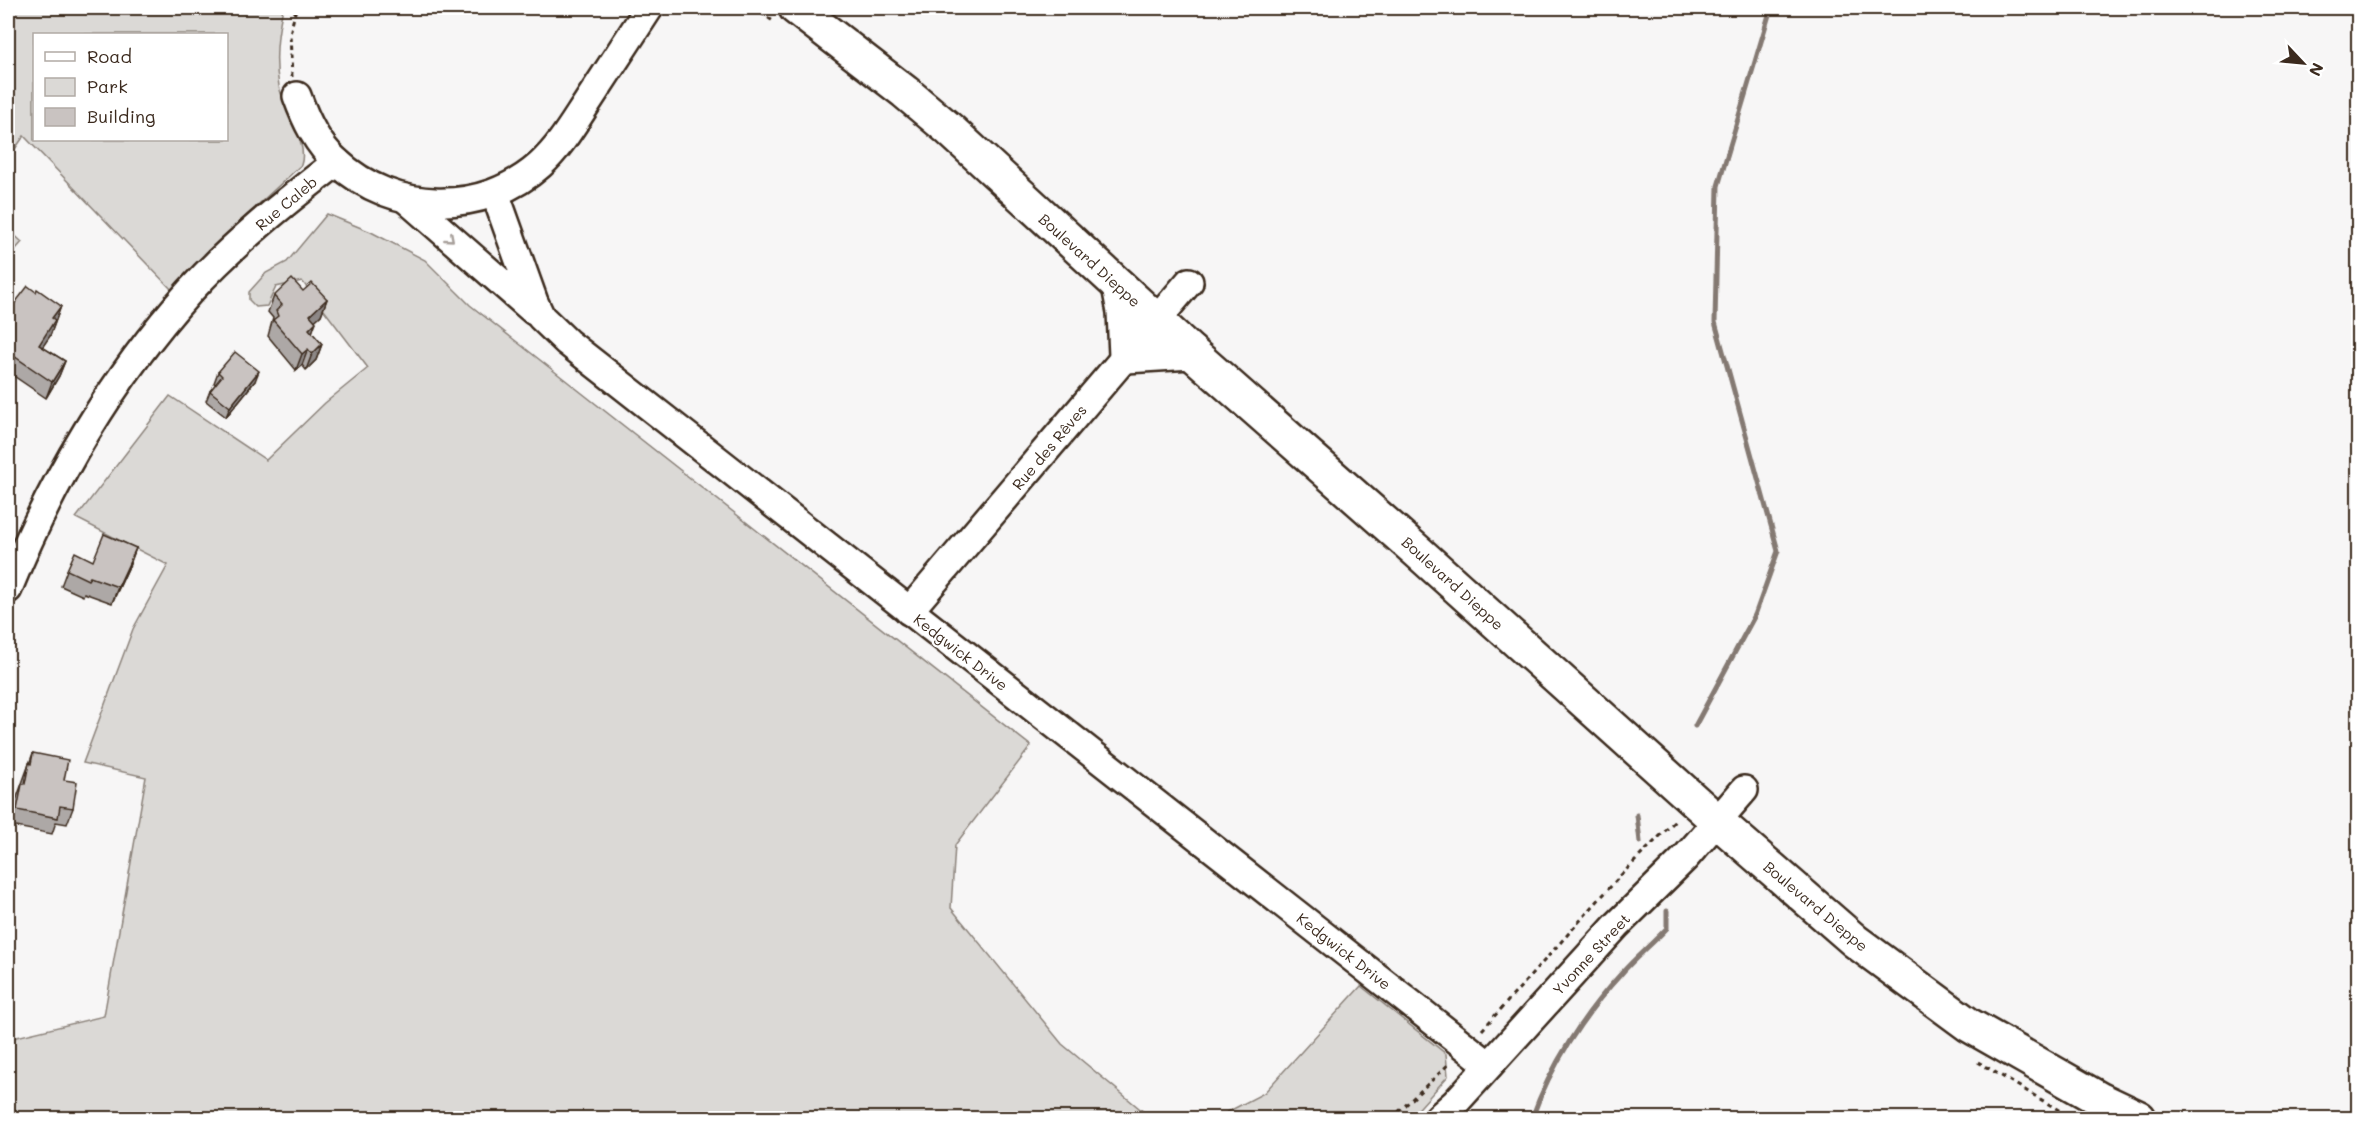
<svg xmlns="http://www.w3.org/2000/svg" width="2366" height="1126" viewBox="0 0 2366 1126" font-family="Mali,sans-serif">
<rect width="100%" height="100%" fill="#f7f6f6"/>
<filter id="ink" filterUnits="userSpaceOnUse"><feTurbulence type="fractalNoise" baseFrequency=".0167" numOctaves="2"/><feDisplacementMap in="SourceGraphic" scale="12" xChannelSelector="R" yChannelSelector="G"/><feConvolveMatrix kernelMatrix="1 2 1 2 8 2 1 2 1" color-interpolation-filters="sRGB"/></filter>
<g filter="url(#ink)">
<g fill="#dbd9d6" stroke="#8b827a" stroke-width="1.5" fill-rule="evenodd">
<path d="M8,8H283C277,34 274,59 279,86C284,110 309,143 301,165L245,217L172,290L24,136L8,159ZM34,34H226V140H34Z"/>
<path d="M327,214L371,232L425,260L470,305L1031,746L955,845L951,908L1062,1044L1151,1118H8V1039L104,1016L146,777L83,763L133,629L168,565L76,518L170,396L266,460L325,403L368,368L302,281L276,287L267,306L256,307L249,300V292L266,273L287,262Z"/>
<path d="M8,229L22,242L8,258Z"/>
<path d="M1361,986L1446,1054L1448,1076L1413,1115L1408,1118H1216L1264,1093Z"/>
</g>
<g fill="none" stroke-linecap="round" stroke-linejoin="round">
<g stroke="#847972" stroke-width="5">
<path d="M1695,726L1755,615L1778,551L1715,322L1718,186L1771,8"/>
<path d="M1637,815L1640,842"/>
<path d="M1532,1118C1550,1067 1583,1015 1621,974C1635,958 1652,944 1667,928V911"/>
</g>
<g stroke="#3b2a1e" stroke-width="32">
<g id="minor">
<path d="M297,96C306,121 317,144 337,162C393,214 483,216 540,165C560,147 573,124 587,103C608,71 629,39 649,8"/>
<path d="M495,193L534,302L541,317L567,342L1489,1065"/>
<path d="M406,199L534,311"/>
<path d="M8,589C51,482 113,377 190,291C234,243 285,202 337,162"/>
<path d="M909,611L1189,282"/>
<path d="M1438,1118L1455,1103L1617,925L1685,858L1744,790"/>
</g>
</g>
<g stroke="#3b2a1e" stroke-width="38">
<g id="major">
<path d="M796,8L905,92L949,129L1191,352L1418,552L1717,821L1855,941L1969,1025L2101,1100L2139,1118"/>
<path d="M1119,286L1124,312L1126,356L1191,352"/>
</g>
</g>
<g stroke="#3b2a1e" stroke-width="3" stroke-dasharray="4.5 4.5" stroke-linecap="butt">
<path d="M753,8L773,21"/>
<path d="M292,77L290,34L296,8"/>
<path d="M1482,1030L1621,875L1677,819"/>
<path d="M1978,1062L2072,1118"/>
<path d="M1392,1118L1450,1063"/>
</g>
<use href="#minor" stroke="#fff" stroke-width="27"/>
<use href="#major" stroke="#fff" stroke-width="33"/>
</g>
<g fill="#ada8a6" stroke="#3b2a1e" stroke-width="1.5">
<path d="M303,291L327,299L321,315L315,320L312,333L322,344L316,360L306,370L302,365L296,370L268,336L273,318L268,312L274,296Z"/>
<path d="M61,306L50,336L42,347L65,361L59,376L46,398L8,372V312Z"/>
<path d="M218,372L255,381L226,417L206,401L210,391L216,384L214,383Z"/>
<path d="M136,548L130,564L112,603L84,593L83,596L61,586L67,570L93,561Z"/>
<path d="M33,753L64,780L73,808L67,824L56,822L52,834L11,826L16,800Z"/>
</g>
<g fill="#8d8887" stroke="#3b2a1e" stroke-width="1.5">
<path d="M327,299L321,315L304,331L310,315Z"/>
<path d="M61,306L50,336L33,361L39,345L52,318Z"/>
<path d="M316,322L310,338L309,329Z"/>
<path d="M322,344L316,360L306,370L312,354Z"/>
<path d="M308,349L302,365L296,370L302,354Z"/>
<path d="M65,361L59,376L46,398L52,382Z"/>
<path d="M259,371L255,381L226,417L230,407Z"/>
<path d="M136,548L130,564L112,603L118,587Z"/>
</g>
<g fill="#c9c3c1" stroke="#3b2a1e" stroke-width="1.5">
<path d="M292,279L303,291L312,283L327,299L310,315L316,322L309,329L322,344L312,354L308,349L302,354L273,320L278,316L276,311L282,305L274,296Z"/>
<path d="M28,286L36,292L37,289L61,306L52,318L55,320L39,345L65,361L52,382L8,352V316L9,315L8,314V312Z"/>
<path d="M235,352L259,371L230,407L210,391L222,376L218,372Z"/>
<path d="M104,534L136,548L118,587L90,577L88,580L67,570L75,552L93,561Z"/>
<path d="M33,753L68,760L64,780L77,782L73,808L60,806L58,818L17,810L22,784H25L29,763L31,764Z"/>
</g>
<defs><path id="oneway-chevron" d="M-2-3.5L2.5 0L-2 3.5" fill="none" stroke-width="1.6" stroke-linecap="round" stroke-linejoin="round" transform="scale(1.5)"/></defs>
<use stroke="#a79f9a" href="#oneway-chevron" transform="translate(450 238) rotate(41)"/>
</g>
<g text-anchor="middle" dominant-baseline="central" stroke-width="4.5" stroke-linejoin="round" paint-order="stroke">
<g font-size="15" fill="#3b2a1e" stroke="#fff">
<text transform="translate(286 203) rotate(-40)">Rue Caleb</text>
<text transform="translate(1090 260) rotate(42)">Boulevard Dieppe</text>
<text transform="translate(1049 447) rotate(-50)">Rue des Rêves</text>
<text transform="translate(1453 583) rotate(42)">Boulevard Dieppe</text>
<text transform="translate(961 652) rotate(38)">Kedgwick Drive</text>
<text transform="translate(1816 906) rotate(40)">Boulevard Dieppe</text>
<text transform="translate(1344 951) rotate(38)">Kedgwick Drive</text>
<text transform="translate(1591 954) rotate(-47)">Yvonne Street</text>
</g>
</g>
<rect width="2366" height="1126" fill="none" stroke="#fff" stroke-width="30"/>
<rect x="15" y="15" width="2336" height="1096" fill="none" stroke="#3b2a1e" stroke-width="2" filter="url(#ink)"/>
<rect x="33" y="33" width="195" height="108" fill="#ffffff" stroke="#b1aaa5" stroke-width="1.5"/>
<rect x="45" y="52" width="30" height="9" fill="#ffffff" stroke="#b1aaa5" stroke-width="1.5"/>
<text x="87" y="63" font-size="18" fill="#3b2a1e">Road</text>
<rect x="45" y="78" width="30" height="18" fill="#dbd9d6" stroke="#b1aaa5" stroke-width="1.5"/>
<text x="87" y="93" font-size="18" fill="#3b2a1e">Park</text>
<rect x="45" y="108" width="30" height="18" fill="#c9c3c1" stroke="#b1aaa5" stroke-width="1.5"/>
<text x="87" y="123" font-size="18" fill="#3b2a1e">Building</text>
<g transform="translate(2303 63) rotate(116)" stroke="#ffffff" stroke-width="4.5" paint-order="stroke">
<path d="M0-4.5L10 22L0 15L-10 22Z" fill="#3b2a1e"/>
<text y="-9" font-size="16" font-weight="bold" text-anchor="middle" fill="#3b2a1e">N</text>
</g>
</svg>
